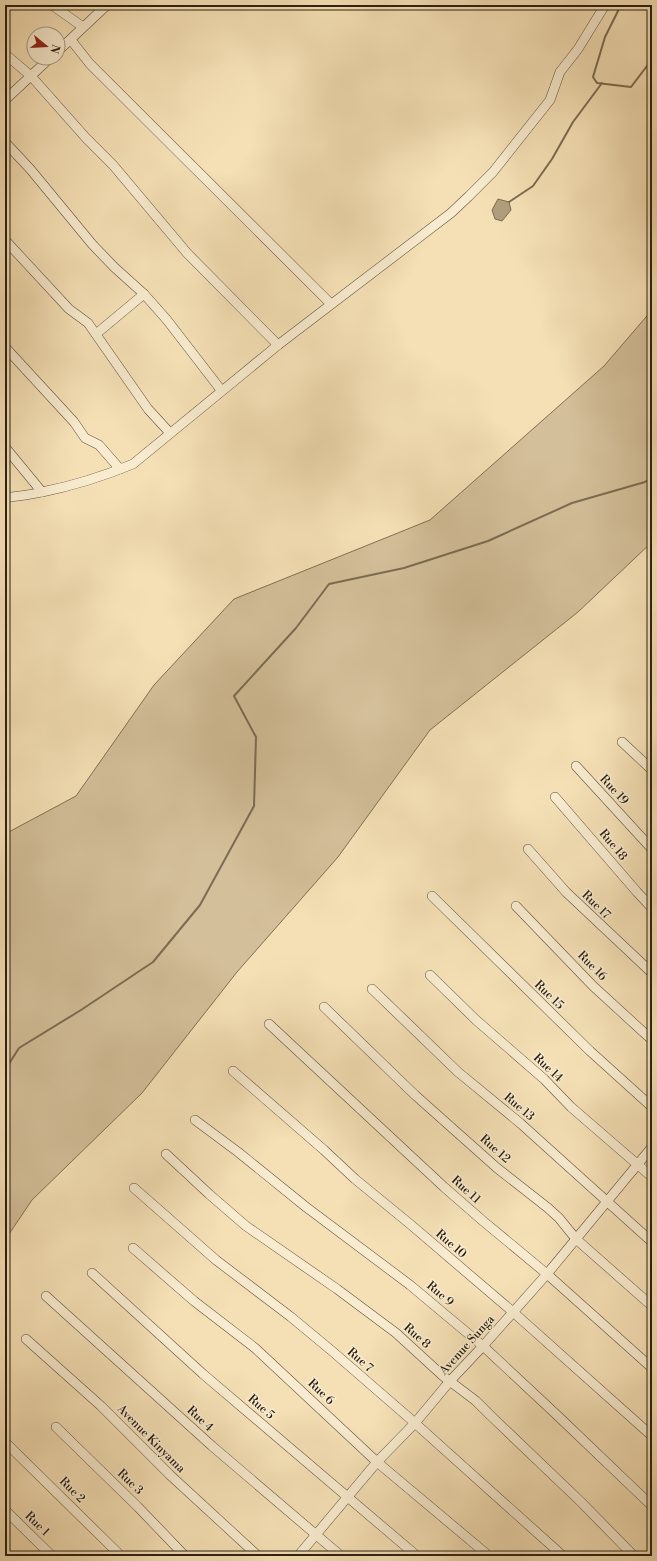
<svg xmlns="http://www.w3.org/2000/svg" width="657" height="1561" viewBox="0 0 657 1561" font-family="'Libre Bodoni',serif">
<rect width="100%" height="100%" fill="#f5e0b5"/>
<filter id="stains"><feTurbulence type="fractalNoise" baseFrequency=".005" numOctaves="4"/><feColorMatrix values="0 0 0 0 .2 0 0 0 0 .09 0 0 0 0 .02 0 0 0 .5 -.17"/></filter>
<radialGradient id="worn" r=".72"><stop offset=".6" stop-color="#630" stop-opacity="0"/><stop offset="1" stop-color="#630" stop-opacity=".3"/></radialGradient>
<path fill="#d3bf99" stroke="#7f7056" d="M652,310V542L578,612L430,730L338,857L237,972L142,1093L32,1200L5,1240V834L76,796L154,685L234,599L430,520L604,366Z"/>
<path fill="#b09f7e" stroke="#7b6c53" d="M498,199L509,202L511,210L502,221L495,219L492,210Z"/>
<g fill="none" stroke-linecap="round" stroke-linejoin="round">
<g stroke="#7b6c53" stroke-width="2">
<path d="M621,5L605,37L593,77L597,83L631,87L650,62"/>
<path d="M509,202L533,186L552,159L573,122L602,83"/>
<path d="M5,1070L19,1048L81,1010L153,962L200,905L254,806L256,737L234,696L296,628L329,584L404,568L488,541L572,503L645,482L652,477"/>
</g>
<g stroke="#5e503c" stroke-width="10">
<g id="minor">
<path d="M52,5L83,27"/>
<path d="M71,40L90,64L331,304"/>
<path d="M58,51L107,5"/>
<path d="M5,54L31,76L86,138L113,165L187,253L278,345"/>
<path d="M5,100L50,58"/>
<path d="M5,142L31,170L92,244L114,267L144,294L167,320L221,390"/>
<path d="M5,240L69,309L88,323L148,409L170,433"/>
<path d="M96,334L144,294"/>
<path d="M5,347L74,422L85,438L99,445L120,469"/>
<path d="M5,447L42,492"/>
<path d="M5,498C17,496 30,495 42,492C72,486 104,476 133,464L278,345L451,213L469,196L493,172L550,100L560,72L578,49L605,5"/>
<path d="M622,742L652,770"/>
<path d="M576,766L652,849"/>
<path d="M555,797L637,892L652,908"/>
<path d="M528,849L566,892L652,973"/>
<path d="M432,896L590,1051L652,1107"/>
<path d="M516,906L593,986L652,1040"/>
<path d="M430,975L476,1020L544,1079L571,1107L652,1177"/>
<path d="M372,989L458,1072L520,1123L652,1242"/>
<path d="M324,1007L415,1095L497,1168L548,1208L559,1218L576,1239L652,1306"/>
<path d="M269,1024L444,1187L483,1221L547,1274L652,1368"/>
<path d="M233,1071L324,1150L355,1179L410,1224L513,1312L652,1436"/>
<path d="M195,1120L238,1152L306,1207L410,1285L447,1316L483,1346L560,1418L652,1506"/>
<path d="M166,1154L209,1194L246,1226L337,1289L396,1333L443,1376L476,1401L490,1415L581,1502L634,1556"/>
<path d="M134,1188L216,1260L291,1317L332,1351L407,1416L563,1556"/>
<path d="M133,1248L194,1301L255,1348L377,1462L489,1556"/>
<path d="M92,1273L203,1374L417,1556"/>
<path d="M46,1296L212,1446L341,1556"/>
<path d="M26,1339L101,1406L170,1475L258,1556"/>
<path d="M56,1427L138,1507L185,1556"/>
<path d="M5,1442L121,1556"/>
<path d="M5,1510L52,1556"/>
<path d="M298,1556L377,1462L415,1423L450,1381L483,1346L547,1274L652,1147"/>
</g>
</g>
<use href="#minor" stroke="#f8ebcf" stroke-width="9"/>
</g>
<g text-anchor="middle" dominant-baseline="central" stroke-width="3" stroke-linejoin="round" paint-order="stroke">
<g font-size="12" fill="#2b2013" stroke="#f8ebcf">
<text transform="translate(614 790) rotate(47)">Rue 19</text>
<text transform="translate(613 845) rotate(50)">Rue 18</text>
<text transform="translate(596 905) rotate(44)">Rue 17</text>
<text transform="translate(592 966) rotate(45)">Rue 16</text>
<text transform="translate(549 995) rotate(44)">Rue 15</text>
<text transform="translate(548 1068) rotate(43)">Rue 14</text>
<text transform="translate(519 1107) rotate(40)">Rue 13</text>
<text transform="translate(495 1149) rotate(41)">Rue 12</text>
<text transform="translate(466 1190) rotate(42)">Rue 11</text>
<text transform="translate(451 1244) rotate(41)">Rue 10</text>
<text transform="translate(440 1294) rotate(40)">Rue 9</text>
<text transform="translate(417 1336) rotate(41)">Rue 8</text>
<text transform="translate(467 1345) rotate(-48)">Avenue Sunga</text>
<text transform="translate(360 1360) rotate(41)">Rue 7</text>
<text transform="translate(321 1392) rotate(43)">Rue 6</text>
<text transform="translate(261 1407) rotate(41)">Rue 5</text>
<text transform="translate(200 1419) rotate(43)">Rue 4</text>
<text transform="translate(151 1439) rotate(45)">Avenue Kinyama</text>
<text transform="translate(130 1482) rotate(44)">Rue 3</text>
<text transform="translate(72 1490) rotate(45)">Rue 2</text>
<text transform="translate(37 1524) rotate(44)">Rue 1</text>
</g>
</g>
<rect width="657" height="1561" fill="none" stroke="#f5e0b5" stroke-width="20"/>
<rect x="6" y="6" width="645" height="1549" fill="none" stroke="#2b2013" stroke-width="2"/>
<rect x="10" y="10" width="637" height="1541" fill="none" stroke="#2b2013"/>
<g transform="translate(46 46) rotate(108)"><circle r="19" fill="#f8ebcf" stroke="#a69a84"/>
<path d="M0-3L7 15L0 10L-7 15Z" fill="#8f2418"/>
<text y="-6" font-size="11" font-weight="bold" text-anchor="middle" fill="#2b2013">N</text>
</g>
<rect width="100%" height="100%" filter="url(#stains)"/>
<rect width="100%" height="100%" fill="url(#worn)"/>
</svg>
